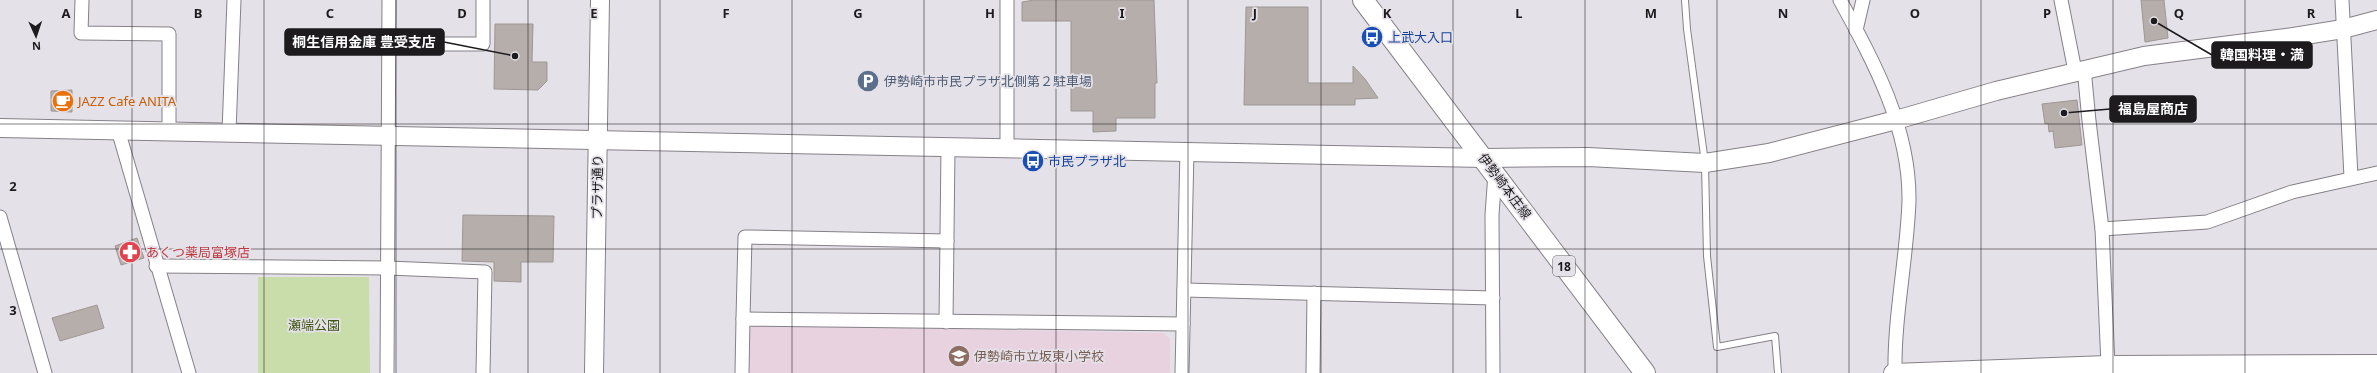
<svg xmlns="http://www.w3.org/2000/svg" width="2377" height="373" viewBox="0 0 2377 373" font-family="'Noto Sans','Noto Sans JP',sans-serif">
<rect width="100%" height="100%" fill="#e5e1e8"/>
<path fill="#e8d2df" d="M755,325L1164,333L1170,339V373H747L748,331Z"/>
<path fill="#c8dda9" d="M258,277H369L370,373H258Z"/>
<g fill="#b5aeaa" stroke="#9e9794">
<path d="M1034,0H1154L1157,83H1155V118H1116V131L1093,132V111H1071V21H1022V2Z"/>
<path d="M2141,0H2164L2168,38L2145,42Z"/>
<path d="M1246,7H1308V83H1353V66L1365,79L1378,98L1355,99V105H1244Z"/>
<path d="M495,24H533L532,62H547V81L538,90L494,89Z"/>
<path d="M72,90V112L51,111V91Z"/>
<path d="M2077,100L2082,145L2055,148L2053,131L2049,132L2048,123L2045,124L2042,104Z"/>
<path d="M463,215L554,216L553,262H521V282L494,281V262L462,261Z"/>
<path d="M137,238L144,258L121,265L115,246Z"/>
<path d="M97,305L104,328L60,341L52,318Z"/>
</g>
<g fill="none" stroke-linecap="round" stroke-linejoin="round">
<g stroke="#858187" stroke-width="8">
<path id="lane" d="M1685,0L1687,29L1705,163L1707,256L1717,347L1775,336L1778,373"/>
</g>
<g stroke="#858187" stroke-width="15">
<g id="street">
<path d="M82,0L81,33L169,34V131"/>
<path d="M1840,0C1874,62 1910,128 1909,201C1907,258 1894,316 1895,373"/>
<path d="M2061,0L2075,71"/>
<path d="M2342,0L2351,177"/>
<path d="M1856,30L1863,0"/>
<path d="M388,44H483V0"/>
<path d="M2084,68L2089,121L2102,229L2108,365"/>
<path d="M118,130L189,373"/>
<path d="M229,132L234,0"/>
<path d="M1007,148V0"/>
<path d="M0,217L45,373"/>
<path d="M2102,229L2207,222L2292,192L2377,173"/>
<path d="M156,266L388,268L485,272L483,373"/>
<path d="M1184,290L1493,298"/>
<path d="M743,319L745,237L947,241"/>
<path d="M946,322L948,148"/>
<path d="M387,373L389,0"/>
<path d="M742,373L743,319L1183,324"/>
<path d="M1182,373L1187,151"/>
<path d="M1313,373L1314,293"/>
<path d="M1493,373L1492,215L1495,173"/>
</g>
</g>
<g stroke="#858187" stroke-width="20">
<g id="secondary">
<path d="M0,128L1484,158L1588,157L1705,163L1769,153L1896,120L1996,91L2144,56L2286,38L2343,29L2377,20"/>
<path d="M594,373L600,0"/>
<path d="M1893,373L2108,365L2377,364"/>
</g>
</g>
<g stroke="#858187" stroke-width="22">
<path id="primary" d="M1363,0L1645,373"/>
</g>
<use href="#lane" stroke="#fff" stroke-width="6"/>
<use href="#street" stroke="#fff" stroke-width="13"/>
<use href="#secondary" stroke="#fff" stroke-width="18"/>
<use href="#primary" stroke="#fff" stroke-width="20"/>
</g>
<path fill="none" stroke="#1d1b1e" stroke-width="1" stroke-opacity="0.55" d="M132,0V373M264,0V373M396,0V373M528,0V373M660,0V373M792,0V373M924,0V373M1056,0V373M1188,0V373M1321,0V373M1453,0V373M1585,0V373M1717,0V373M1849,0V373M1981,0V373M2113,0V373M2245,0V373M0,124H2377M0,249H2377"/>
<defs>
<g id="bus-disc" transform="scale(1.15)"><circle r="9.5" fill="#1a4fb4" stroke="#e5e1e8"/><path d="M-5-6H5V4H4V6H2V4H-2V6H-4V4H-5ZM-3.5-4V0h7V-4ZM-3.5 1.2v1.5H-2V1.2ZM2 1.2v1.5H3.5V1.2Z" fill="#fff"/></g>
<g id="parking-disc" transform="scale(1.15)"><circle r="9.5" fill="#5c6f8a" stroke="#e5e1e8"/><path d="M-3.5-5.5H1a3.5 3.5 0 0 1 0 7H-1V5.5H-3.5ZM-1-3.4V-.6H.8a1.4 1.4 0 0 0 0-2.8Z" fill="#fff"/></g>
<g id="cafe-disc" transform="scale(1.15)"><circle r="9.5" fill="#e8710a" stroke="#e5e1e8"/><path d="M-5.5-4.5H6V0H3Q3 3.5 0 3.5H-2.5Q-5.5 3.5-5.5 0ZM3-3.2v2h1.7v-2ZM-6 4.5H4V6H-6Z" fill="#fff"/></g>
<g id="pharmacy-disc" transform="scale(1.15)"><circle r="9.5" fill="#e0444e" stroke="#e5e1e8"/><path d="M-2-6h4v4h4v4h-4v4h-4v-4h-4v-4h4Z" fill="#fff"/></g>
<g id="school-disc" transform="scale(1.15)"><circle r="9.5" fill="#8d6e63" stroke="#e5e1e8"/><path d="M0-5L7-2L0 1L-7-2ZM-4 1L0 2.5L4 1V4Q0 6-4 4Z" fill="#fff"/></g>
</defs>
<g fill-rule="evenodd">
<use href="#bus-disc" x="1372" y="37"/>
<use href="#parking-disc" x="868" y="81"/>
<use href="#cafe-disc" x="63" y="101"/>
<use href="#bus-disc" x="1033" y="161"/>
<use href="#pharmacy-disc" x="130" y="252"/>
<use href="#school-disc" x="959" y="356"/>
</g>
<g text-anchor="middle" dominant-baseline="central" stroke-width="3.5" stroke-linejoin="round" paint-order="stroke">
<rect fill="#e5e1e8" stroke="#59565b" stroke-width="1" x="1553" y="256" width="22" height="20" rx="3"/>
<g font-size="12" font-weight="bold" fill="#1d1b1e">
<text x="1564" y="266">18</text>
</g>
<g font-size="13" fill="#164399" stroke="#e5e1e8" text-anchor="start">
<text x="1388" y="37">上武大入口</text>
<text x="1048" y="161">市民プラザ北</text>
</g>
<g font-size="13" fill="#4e5e75" stroke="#e5e1e8" text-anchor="start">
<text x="884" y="81">伊勢崎市市民プラザ北側第２駐車場</text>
</g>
<g font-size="13" fill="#c56008" stroke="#e5e1e8" text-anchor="start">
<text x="78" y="101">JAZZ Cafe ANITA</text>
</g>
<g font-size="13" fill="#1d1b1e" stroke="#e5e1e8">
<text transform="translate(1505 186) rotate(53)">伊勢崎本庄線</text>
<text transform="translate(597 187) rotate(-89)">プラザ通り</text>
</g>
<g font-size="13" fill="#be3a42" stroke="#e5e1e8" text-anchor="start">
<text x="146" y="252">あくつ薬局富塚店</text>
</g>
<g font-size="13" fill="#425715" stroke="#e5e1e8">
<text x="314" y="325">瀬端公園</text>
</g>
<g font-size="13" fill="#785e54" stroke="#e5e1e8" text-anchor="start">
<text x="974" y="356">伊勢崎市立坂東小学校</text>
</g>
</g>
<g font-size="13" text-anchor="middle" font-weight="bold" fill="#1d1b1e" stroke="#e5e1e8" stroke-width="3.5" stroke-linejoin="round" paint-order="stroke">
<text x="66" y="18">A</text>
<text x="198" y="18">B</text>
<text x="330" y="18">C</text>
<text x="462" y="18">D</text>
<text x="594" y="18">E</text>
<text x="726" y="18">F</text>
<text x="858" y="18">G</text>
<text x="990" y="18">H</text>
<text x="1122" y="18">I</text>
<text x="1255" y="18">J</text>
<text x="1387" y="18">K</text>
<text x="1519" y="18">L</text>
<text x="1651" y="18">M</text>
<text x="1783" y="18">N</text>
<text x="1915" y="18">O</text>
<text x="2047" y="18">P</text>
<text x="2179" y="18">Q</text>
<text x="2311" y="18">R</text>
<text x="13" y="191">2</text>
<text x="13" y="315">3</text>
</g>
<path fill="none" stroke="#1d1b1e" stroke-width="1.5" d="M515 56L444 42M2154 21L2212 55M2064 113L2110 109"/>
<g fill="#1d1b1e" stroke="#e5e1e8" stroke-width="1.5">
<circle cx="515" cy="56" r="4"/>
<circle cx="2154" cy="21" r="4"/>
<circle cx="2064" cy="113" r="4"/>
</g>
<g fill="#1d1b1e" stroke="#1d1b1e" stroke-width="1.5">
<rect x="285" y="29" width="159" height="26" rx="4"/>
<rect x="2212" y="42" width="100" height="26" rx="4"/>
<rect x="2110" y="96" width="86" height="26" rx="4"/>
</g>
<g font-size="14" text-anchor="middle" font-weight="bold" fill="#fff">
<text x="364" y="47">桐生信用金庫 豊受支店</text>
<text x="2262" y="60">韓国料理・満</text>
<text x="2153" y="114">福島屋商店</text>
</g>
<g transform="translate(36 36) rotate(177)" stroke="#e5e1e8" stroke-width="3" paint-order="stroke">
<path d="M0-3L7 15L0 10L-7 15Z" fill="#1d1b1e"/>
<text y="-6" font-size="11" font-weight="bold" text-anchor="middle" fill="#1d1b1e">N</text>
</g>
</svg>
